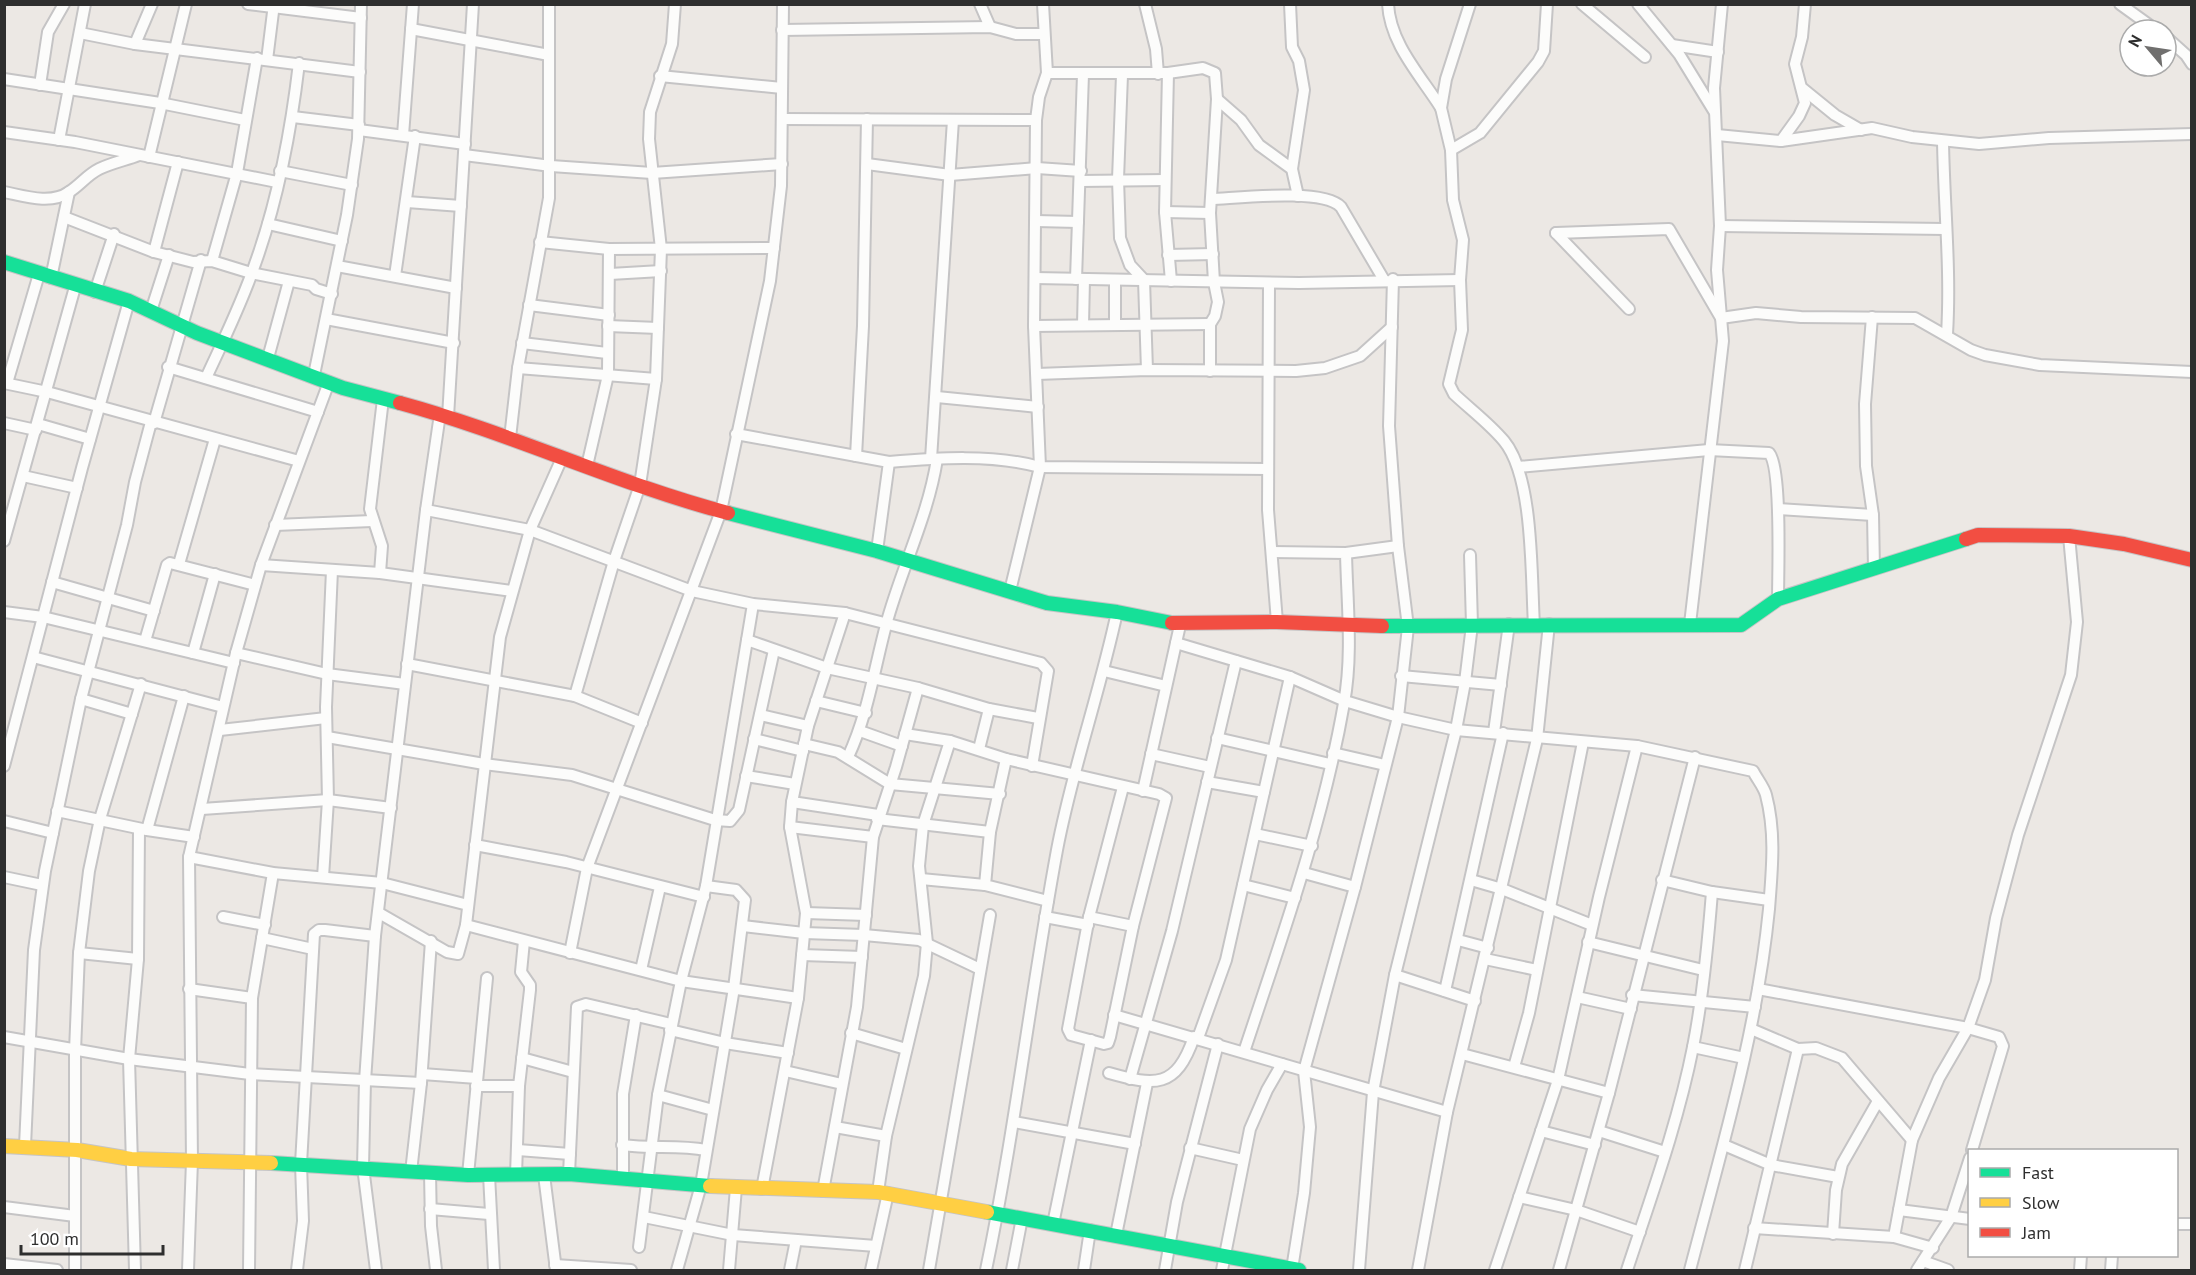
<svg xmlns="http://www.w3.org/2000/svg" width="2196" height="1275" viewBox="0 0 2196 1275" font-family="'PT Sans',sans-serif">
<rect width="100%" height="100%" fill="#ece8e4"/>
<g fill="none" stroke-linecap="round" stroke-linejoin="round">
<g stroke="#c5c4c5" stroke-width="14">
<g id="street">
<path d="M248,4L361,18"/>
<path d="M980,4L990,27"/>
<path d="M1145,4L1156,49L1158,74"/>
<path d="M1290,4L1292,47L1299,61L1304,90L1292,169"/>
<path d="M1388,4C1390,44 1421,76 1441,108"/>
<path d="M1470,4L1446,79L1441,108L1451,150L1453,200L1463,240L1460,280L1462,330L1449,384L1454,394C1470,409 1490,424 1504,441C1534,477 1531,578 1534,625"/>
<path d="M1582,4L1645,57"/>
<path d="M1638,4L1679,54L1714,111"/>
<path d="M2120,4L2156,30"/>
<path d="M411,29L549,55"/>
<path d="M782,30L990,27L1016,34H1044"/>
<path d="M80,33L135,44L360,72"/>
<path d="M2166,37L2186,55L2192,64"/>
<path d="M135,44L152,4"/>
<path d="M1672,45L1718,52"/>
<path d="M267,60L274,4"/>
<path d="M1047,73H1168L1203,68L1215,73L1217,99L1210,213L1214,282L1218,302L1215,316L1210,324V371"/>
<path d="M1168,73L1165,212L1171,281"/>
<path d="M1122,75L1118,179L1120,238L1130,265L1144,280L1147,370"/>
<path d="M660,76L782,88"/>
<path d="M4,79L160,103L245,120"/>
<path d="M40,85L48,32L64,4"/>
<path d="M1803,89L1835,115L1861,130"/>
<path d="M1217,99L1241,120L1259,145L1292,169L1298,196"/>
<path d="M293,117L359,125"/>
<path d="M782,119L1036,120"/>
<path d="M359,130L465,144"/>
<path d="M4,132L75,142L277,182"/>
<path d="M403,135L413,4"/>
<path d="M1717,135L1781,141L1872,128L1912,137L1979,144L2049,138L2192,134"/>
<path d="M59,140L85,4"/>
<path d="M1781,141L1799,116L1805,103L1795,64L1802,37L1805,4"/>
<path d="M1943,141C1944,206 1951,270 1947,334"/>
<path d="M1451,150L1480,133L1538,62L1544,51L1547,4"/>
<path d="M464,155L551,166L652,173L782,164"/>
<path d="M149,157L186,4"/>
<path d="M867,164L950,175L1037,168L1081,171"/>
<path d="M280,171L352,185"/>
<path d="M1080,181L1165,180"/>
<path d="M4,192C24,196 51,205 69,192C80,185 87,175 99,169C111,163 126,160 139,155"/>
<path d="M1211,199C1238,198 1323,188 1341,207L1384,280"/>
<path d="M407,202L461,206"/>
<path d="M1165,212L1210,213"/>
<path d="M64,217L154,252L193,262L212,261L251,273L312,285L316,289L332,294"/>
<path d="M1036,221L1078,222"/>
<path d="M268,224L342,241"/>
<path d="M1720,226L1945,229"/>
<path d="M1556,233L1669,229L1721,318L1756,313L1801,317L1915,318L1971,350L1985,355L2040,365L2192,372"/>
<path d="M1556,233L1629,309"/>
<path d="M540,242L609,249L774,248"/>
<path d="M154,252L178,162"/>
<path d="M1168,255L1213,254"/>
<path d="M212,261L237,173L257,58"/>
<path d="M337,266L456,288"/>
<path d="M610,274L661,271"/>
<path d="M395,276L415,136"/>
<path d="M51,278L69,192"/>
<path d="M1035,278L1299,283L1460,280"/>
<path d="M1076,279L1083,74"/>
<path d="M1269,283L1268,510L1277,622"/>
<path d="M95,292L114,234"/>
<path d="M529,305L609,315"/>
<path d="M151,311L169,255"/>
<path d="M1872,317L1865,404L1866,466L1873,515L1874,569"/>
<path d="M326,319L454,343"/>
<path d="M1115,323V280"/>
<path d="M1083,325L1084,279"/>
<path d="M608,326L658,328"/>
<path d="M1034,326L1210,324"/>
<path d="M522,343L607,353"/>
<path d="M268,358L289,281"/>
<path d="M168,367L318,412"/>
<path d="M518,368L656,379"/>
<path d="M1037,374L1147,370L1296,371L1325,368L1360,356L1392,327"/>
<path d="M314,375L347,215L358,139L361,4"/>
<path d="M206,378C223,341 242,303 255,264C278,200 291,131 299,63"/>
<path d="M4,383L47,392L299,461"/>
<path d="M7,383L39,274"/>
<path d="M937,397L1038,407"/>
<path d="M448,417L473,4"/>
<path d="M4,423L36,430"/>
<path d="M154,423L201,260"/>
<path d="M38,424L90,439"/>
<path d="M736,434L889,462L877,551"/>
<path d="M510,438L518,368L549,198V4"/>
<path d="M856,456L863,326L867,119"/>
<path d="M931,459L953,120"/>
<path d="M889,462C938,458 992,454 1040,467L1268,469"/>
<path d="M587,466L608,375L609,249"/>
<path d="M1518,467L1709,450L1769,453C1782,467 1778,574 1778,599"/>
<path d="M23,476L77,488"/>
<path d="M1778,509L1873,515"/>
<path d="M426,510L530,530L692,591L753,604L845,613L1041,663L1048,671L1032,766"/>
<path d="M275,525L372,521"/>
<path d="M4,541L75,287"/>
<path d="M1346,553L1398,546"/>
<path d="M179,564L215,439"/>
<path d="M261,565L380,573L512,591"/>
<path d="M380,573L382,546L370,509L383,399"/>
<path d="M52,582L154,611"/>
<path d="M1010,591L1040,467L1034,326L1036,120L1039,97L1047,73L1043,4"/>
<path d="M4,612L43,617L234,663"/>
<path d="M1690,624L1723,341L1717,270L1720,226L1714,88L1722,4"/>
<path d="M747,640L827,668L918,688L989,709L1038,718"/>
<path d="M145,641L167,565L170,563L255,585"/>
<path d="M1176,643L1290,677L1345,701L1398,717L1456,730L1637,746L1753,771C1757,779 1764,787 1766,795C1776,833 1772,870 1769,909C1757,1032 1721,1151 1690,1270"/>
<path d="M193,653L215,574"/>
<path d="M236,653L327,674L405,684"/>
<path d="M33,657L223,707"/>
<path d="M407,664L575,696L642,723"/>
<path d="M1104,671L1166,686"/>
<path d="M1401,676L1501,685"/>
<path d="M575,696L614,561L640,485L656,379L661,249L649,139L650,112L672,44L675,4"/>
<path d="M81,699L132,714"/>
<path d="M816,701L866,713"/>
<path d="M760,715L808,726"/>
<path d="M220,730L326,718"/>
<path d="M860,731L902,746"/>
<path d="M1494,732L1509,624"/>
<path d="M905,734L950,741L1006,759L1159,794L1166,798L1133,926L1110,1037L1108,1043L1104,1044L1071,1035L1068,1029L1089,917L1123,787"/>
<path d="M327,737L484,764L572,775L715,820L730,821L739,810L774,650"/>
<path d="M1217,738L1330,764"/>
<path d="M754,739L803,751"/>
<path d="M804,744L838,752L890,784L1000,794"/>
<path d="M979,749L989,709"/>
<path d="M1333,753L1385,765"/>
<path d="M1151,754L1210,767"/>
<path d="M848,757C868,714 874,670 886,625C901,569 928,517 937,459"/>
<path d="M1006,759L990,832L985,885L1048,901"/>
<path d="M4,766L82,468L129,301"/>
<path d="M746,776L795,784"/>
<path d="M1207,782L1264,792"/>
<path d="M1143,791L1180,625"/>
<path d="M792,802L878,815"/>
<path d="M202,809L328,800L391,808"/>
<path d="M57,811L147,830L194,837"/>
<path d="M877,819L990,832"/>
<path d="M4,821L53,833"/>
<path d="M790,827L873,837"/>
<path d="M147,830L184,696"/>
<path d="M1255,834L1312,846"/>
<path d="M475,845L566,862L704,897"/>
<path d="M189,857L273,873L382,883L468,905"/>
<path d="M1304,873L1355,887"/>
<path d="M4,877L42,885"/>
<path d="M323,877L328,800L326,707L332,570"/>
<path d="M921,879L985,885"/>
<path d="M1471,880L1502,889L1592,925"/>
<path d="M1243,885L1295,898"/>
<path d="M1712,892L1769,900"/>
<path d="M379,913L447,952L458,954L466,925L500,637L530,530L562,458"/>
<path d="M806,913L866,915"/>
<path d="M223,917L265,925"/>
<path d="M1045,917L1088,925"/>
<path d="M1089,917L1133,926"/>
<path d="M466,925L681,981L798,998"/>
<path d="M743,926L804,933L864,935L919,940L980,969"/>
<path d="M262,938L313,949"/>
<path d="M1458,940L1488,948"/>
<path d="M1588,942L1703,970"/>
<path d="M79,953L138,959"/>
<path d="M570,953L587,868L721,511L770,281L781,186L783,4"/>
<path d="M802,955L862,957"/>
<path d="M1485,959L1537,970"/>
<path d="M641,970L660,887"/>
<path d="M1395,975L1475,1001"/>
<path d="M189,989L252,998"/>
<path d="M1758,989L1968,1028L1999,1037L2003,1046L1972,1150"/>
<path d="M1445,991L1503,733"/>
<path d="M1632,995L1755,1007"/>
<path d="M1577,997L1631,1009"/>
<path d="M1114,1015L1447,1112"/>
<path d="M1751,1029L1798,1049L1816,1048L1842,1058L1912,1140"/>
<path d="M670,1030L725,1043L788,1053"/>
<path d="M851,1033L906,1049"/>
<path d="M4,1037L129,1059L250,1074L421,1083"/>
<path d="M1198,1038L1226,960L1290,677"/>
<path d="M1693,1047L1744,1058"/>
<path d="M1244,1052C1282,937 1323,823 1344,703C1353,655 1347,602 1346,553L1272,552"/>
<path d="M1462,1054L1609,1093"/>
<path d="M522,1058L573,1072"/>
<path d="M1514,1067L1529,1013L1583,742"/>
<path d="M785,1071L842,1084"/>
<path d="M1109,1073C1155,1086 1176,1089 1194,1037"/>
<path d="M422,1074L477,1078"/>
<path d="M1130,1079L1172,931L1236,661"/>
<path d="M476,1086H519"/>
<path d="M658,1095L713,1110"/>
<path d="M1014,1122L1135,1144"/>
<path d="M835,1127L886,1136"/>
<path d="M1541,1131L1595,1145"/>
<path d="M1599,1131L1665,1152"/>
<path d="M622,1145C651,1149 678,1145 706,1150"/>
<path d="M1724,1145L1771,1165L1838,1177"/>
<path d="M25,1146L34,950L45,871L81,699L127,525L135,482L151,422"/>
<path d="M1190,1148L1243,1160"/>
<path d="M518,1150L570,1154"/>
<path d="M411,1172L421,1083L431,941"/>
<path d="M430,1173L431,1226L436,1270"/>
<path d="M569,1174L577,1007L586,1004L671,1024"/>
<path d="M468,1175L487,978"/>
<path d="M489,1175L494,1270"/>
<path d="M516,1175L519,1086L530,990V985L521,972L524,941"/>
<path d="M544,1175L556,1270"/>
<path d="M623,1177V1094L636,1015"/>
<path d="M762,1189L798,998L806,913L790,827L792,802L808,726L845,613"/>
<path d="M823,1191L857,1007L873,837L896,767L918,688"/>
<path d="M878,1192L886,1136L924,976L927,943L919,866L923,825L950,741"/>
<path d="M1519,1197L1576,1210L1640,1232"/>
<path d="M4,1207L75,1216"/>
<path d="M430,1209L489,1214"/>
<path d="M1899,1210L1970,1219"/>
<path d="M644,1217L733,1235L876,1246"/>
<path d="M1053,1224L1091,1040"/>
<path d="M2176,1224H2192"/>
<path d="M1754,1228L1894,1237L1933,1248"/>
<path d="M1833,1234L1836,1190L1842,1164L1878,1101"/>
<path d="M1116,1235L1147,1083"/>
<path d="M1894,1237L1912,1140L1939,1078L1968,1028L1985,980L1996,918L2018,835L2071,675L2077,622L2069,536"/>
<path d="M639,1247L658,1095L681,981L706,886L753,604"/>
<path d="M1923,1261L1948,1270"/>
<path d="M4,1264L57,1270"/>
<path d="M555,1265L631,1270"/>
<path d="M1292,1269L1304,1193L1310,1127L1304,1071L1355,887L1398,717L1408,627L1398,546L1389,426L1393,279"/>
<path d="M75,1270V1051L79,953L89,871L100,819L141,684"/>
<path d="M135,1270L129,1059L138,959L139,829"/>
<path d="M188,1270L192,1161L189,857L236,653L261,565L329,382"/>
<path d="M249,1270L252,998L273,873"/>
<path d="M297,1270L303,1221L301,1164L314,934L319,930H325L375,936"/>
<path d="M376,1270L363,1167L365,1081L375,936L426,510L440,414"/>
<path d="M677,1270L701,1185L734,988L745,900L736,890L706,886"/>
<path d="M729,1270L736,1188"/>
<path d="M790,1270L796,1240"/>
<path d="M871,1270L888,1193"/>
<path d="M929,1270L990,915"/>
<path d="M986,1270C1015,1131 1031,990 1057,850C1072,770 1100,692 1117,612"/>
<path d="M1012,1270L1022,1218"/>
<path d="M1084,1270L1090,1230"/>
<path d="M1165,1270L1177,1202L1218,1044"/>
<path d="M1222,1270L1250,1129L1267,1090L1282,1064"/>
<path d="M1359,1270L1373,1092L1395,975L1456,730L1465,682L1472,625L1470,555"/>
<path d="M1418,1270L1447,1112L1537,739L1549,624"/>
<path d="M1495,1270L1558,1080L1599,897L1637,746"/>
<path d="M1559,1270L1609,1093L1695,757"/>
<path d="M1627,1270C1651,1197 1678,1123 1693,1047C1703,997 1708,943 1712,892L1662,880"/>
<path d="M1745,1270L1798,1049"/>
<path d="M1917,1270L1951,1217L1970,1158"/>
<path d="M2080,1270L2081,1256"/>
<path d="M2111,1270L2112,1256"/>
</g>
</g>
<g stroke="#c5c4c5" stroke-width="16">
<g id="fast">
<path d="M4,262L129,301L197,333L343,388L400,403"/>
<path d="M728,513L877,551L1047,603L1117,612L1172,623"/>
<path d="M1382,626L1741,625L1778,599L1966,539"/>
<path d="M271,1163L468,1175L569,1174L710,1186"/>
<path d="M987,1212L1299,1270"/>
</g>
</g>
<g stroke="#c5c4c5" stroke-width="16">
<g id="slow">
<path d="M4,1146L77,1150L131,1159L271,1163"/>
<path d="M710,1186L878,1192L987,1212"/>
</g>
</g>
<g stroke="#c5c4c5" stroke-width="16">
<g id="jam">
<path d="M400,403C511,433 617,484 728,513"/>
<path d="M1966,539L1978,535L2069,536L2124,544L2192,560"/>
<path d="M1172,623L1277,622L1382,626"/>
</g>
</g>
<use href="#street" stroke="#fcfcfb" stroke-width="10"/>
<use href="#fast" stroke="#16e098" stroke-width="14"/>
<use href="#slow" stroke="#ffcf43" stroke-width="14"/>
<use href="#jam" stroke="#f24e42" stroke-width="14"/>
</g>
<rect width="2196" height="1275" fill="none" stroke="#2e2e2e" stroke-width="12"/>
<rect x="1968" y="1149" width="210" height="108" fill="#ffffff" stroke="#ababab" stroke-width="1.5"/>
<rect x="1980" y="1168" width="30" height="9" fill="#16e098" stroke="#ababab" stroke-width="1.5"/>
<text x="2022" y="1179" font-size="18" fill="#2e2e2e">Fast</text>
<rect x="1980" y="1198" width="30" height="9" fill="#ffcf43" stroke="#ababab" stroke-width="1.5"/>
<text x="2022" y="1209" font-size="18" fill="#2e2e2e">Slow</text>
<rect x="1980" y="1228" width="30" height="9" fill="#f24e42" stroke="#ababab" stroke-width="1.5"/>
<text x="2022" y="1239" font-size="18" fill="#2e2e2e">Jam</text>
<g transform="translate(2148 48) rotate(299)"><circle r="28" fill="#ffffff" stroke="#ababab" stroke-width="1.5"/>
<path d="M0-4.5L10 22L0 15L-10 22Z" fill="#706f6e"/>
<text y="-9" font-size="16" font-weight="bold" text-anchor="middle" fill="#2e2e2e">N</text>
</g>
<path d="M21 1245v9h142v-9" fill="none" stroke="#2e2e2e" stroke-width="3"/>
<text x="30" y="1245" font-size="18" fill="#2e2e2e" stroke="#ffffff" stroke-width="4.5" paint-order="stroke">100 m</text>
</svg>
